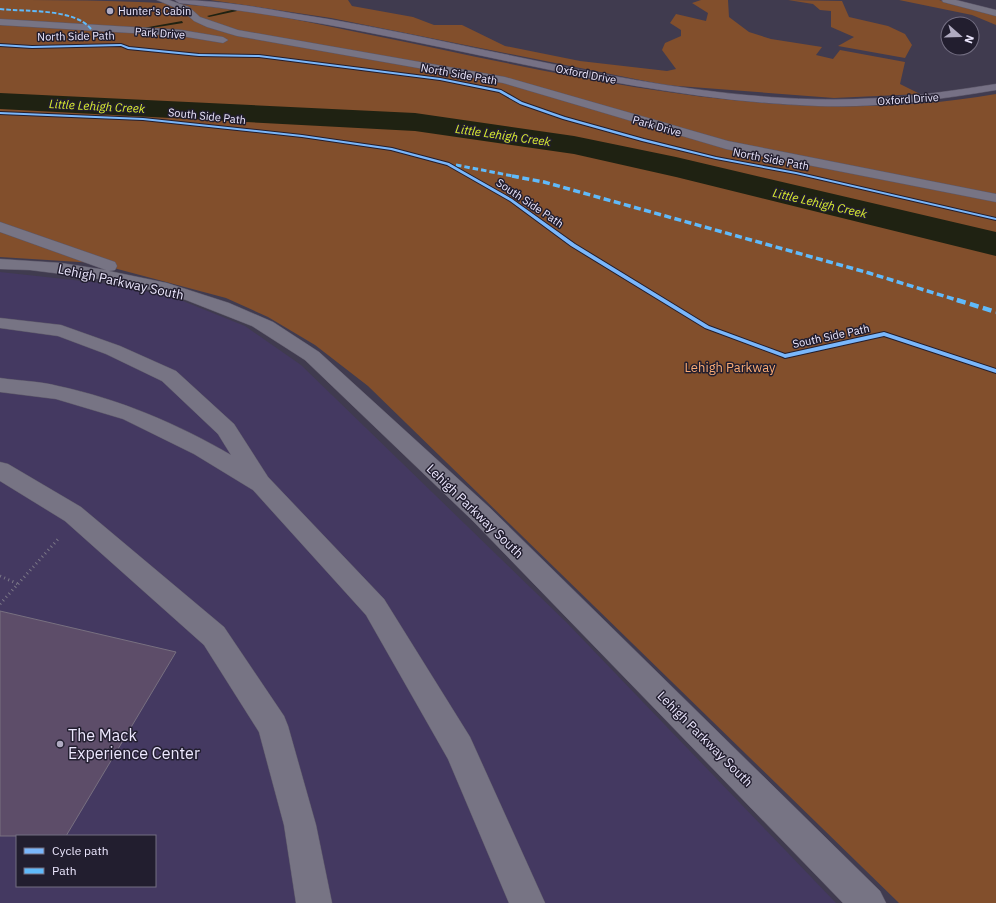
<svg xmlns="http://www.w3.org/2000/svg" width="996" height="903" viewBox="0 0 996 903" font-family="'IBM Plex Sans',sans-serif">
<rect width="100%" height="100%" fill="#403b4f"/>
<path fill="#443961" fill-rule="evenodd" d="M0,272L110,284L173,297L245,326L301,365L567,623L836,903H0ZM17,836H155V886H17Z"/>
<g fill="#824f2c">
<path d="M0,0C78,0 155,0 232,9C277,15 322,25 366,34C574,76 783,131 996,94V903H899L368,386L315,345L268,317L226,298L95,263L0,257Z"/>
<path d="M210,0H348L352,6L413,17L434,25H462L505,46L580,61L667,71L676,69L662,50L665,43L681,36V30L670,23L676,14L706,21L708,13L692,3L701,0H728L729,17L749,32L771,39L822,47L816,55L833,59L840,50L905,62L900,84L920,94L834,98L665,85L331,18Z"/>
<path d="M788,0L842,1L849,17L888,26L905,34L912,45L905,58L838,46L854,37L831,27V11L820,10L813,4Z"/>
<path d="M899,0H939L996,14V25L972,15Z"/>
</g>
<g fill="none" stroke-linecap="round" stroke-linejoin="round">
<g fill="#1f2212" fill-rule="evenodd">
<path d="M236,9L237,11L209,17L207,16Z"/>
<path d="M182,21L183,23L145,29L143,28Z"/>
</g>
<path fill="#1f2212" fill-rule="evenodd" d="M0,93L415,113L574,136L676,157L996,232V256L676,177L574,154L415,131L0,109Z"/>
</g>
<path fill="#5d4d69" stroke="#787080" d="M0,611L176,652L66,836H0Z"/>
<g fill="none" stroke-linecap="round" stroke-linejoin="round">
<g stroke="#5c5768" stroke-width="1">
<g id="minor">
<path d="M157,0H169L189,7L200,17L238,30L505,77L728,141L996,194V202L726,149L503,83L237,36L207,27L194,21L183,11Z"/>
<path d="M942,0H956L996,10V16L943,2Z"/>
<path d="M0,19L181,30L223,37L228,40L223,43L181,36L0,25Z"/>
<path d="M0,222L115,262L117,266L115,270L109,271L167,283L229,303L273,322L319,352L489,507L880,891L886,903H843L473,521L305,360L252,326L186,300L156,291L94,278L30,270L0,269V259L61,263L106,270L0,232Z"/>
<path d="M0,318L61,325L120,346L176,371L234,424L268,477L384,599L470,737L545,903H509L448,759L366,615L253,490L194,454L123,419L56,399L0,392V378C19,381 39,381 58,386C119,399 178,424 231,455L218,434L162,381L106,354L58,336L0,328Z"/>
<path d="M0,462L8,464L81,507L224,627L284,716L288,726L316,825L332,903H296L284,825L259,732L204,645L65,521L0,481Z"/>
</g>
</g>
<g stroke="#5c5768" stroke-width="1">
<path id="major" d="M175,0C214,0 252,6 291,13C343,21 395,31 446,42C587,71 736,107 880,98C919,96 957,90 996,84V90C937,100 878,108 818,106C675,101 536,66 396,38C324,23 252,11 179,3Z"/>
</g>
<g stroke="#7c7887" stroke-width="3" stroke-dasharray="1 3.5" stroke-linecap="butt">
<path d="M0,576L18,584"/>
<path d="M0,604L60,537"/>
</g>
<use href="#minor" fill="#777484" fill-rule="evenodd"/>
<use href="#major" fill="#767185" fill-rule="evenodd"/>
<path stroke="#60bafa" stroke-width="2" stroke-dasharray="4.5 2" stroke-linecap="butt" d="M0,9C26,12 74,8 91,29"/>
<path stroke="#60bafa" stroke-width="3" stroke-dasharray="5.5 3" stroke-linecap="butt" d="M456,165L518,177"/>
<path stroke="#60bafa" stroke-width="3.5" stroke-dasharray="7 3.5" stroke-linecap="butt" d="M512,176L544,182L869,273L960,301"/>
<path stroke="#60bafa" stroke-width="4.5" stroke-dasharray="9 4.5" stroke-linecap="butt" d="M957,300L996,312"/>
<g stroke="#221e2f" stroke-width="2">
<g id="cycleway">
<path d="M0,44L32,46L121,44L129,47L199,54L259,55L440,78L501,90L522,102L565,117L644,139L716,157L796,172L996,218V220L796,174L716,159L642,141L563,119L520,104L499,92L440,80L259,57L199,56L128,49L121,46L32,48L0,46Z"/>
<path d="M0,112L143,118L302,135L392,148L449,163L512,199L575,244L709,326L785,354L884,332L996,369V373L884,336L785,358L783,357L705,328L571,246L510,201L447,165L391,150L302,137L143,120L0,114Z"/>
</g>
</g>
<use href="#cycleway" fill="#7ab7fb" fill-rule="evenodd"/>
</g>
<g fill="#b0abc1" stroke="#221e2f" stroke-width="1.5">
<circle cx="110" cy="11" r="4"/>
<circle cx="60" cy="744" r="4"/>
</g>
<g text-anchor="middle" dominant-baseline="central" stroke-width="3" stroke-linejoin="round" paint-order="stroke">
<g font-size="11" fill="#ece7fe" stroke="#221e2f" text-anchor="start">
<text x="118" y="11">Hunter's Cabin</text>
</g>
<g font-size="11" fill="#ece7fe" stroke="#221e2f">
<text transform="translate(160 33) rotate(4)">Park Drive</text>
<text transform="translate(76 36) rotate(-1)">North Side Path</text>
<text transform="translate(459 74) rotate(10)">North Side Path</text>
<text transform="translate(586 74) rotate(11)">Oxford Drive</text>
<text transform="translate(908 99) rotate(-4)">Oxford Drive</text>
<text transform="translate(207 116) rotate(6)">South Side Path</text>
<text transform="translate(657 126) rotate(16)">Park Drive</text>
<text transform="translate(771 159) rotate(11)">North Side Path</text>
<text transform="translate(530 203) rotate(34)">South Side Path</text>
<text transform="translate(831 336) rotate(-12)">South Side Path</text>
</g>
<g font-size="12" font-style="italic" fill="#d9ec30" stroke="#221e2f">
<text transform="translate(97 106) rotate(3)">Little Lehigh Creek</text>
<text transform="translate(503 135) rotate(8)">Little Lehigh Creek</text>
<text transform="translate(820 203) rotate(13)">Little Lehigh Creek</text>
</g>
<g font-size="13" fill="#ece7fe" stroke="#221e2f">
<text transform="translate(121 282) rotate(12)">Lehigh Parkway South</text>
<text transform="translate(475 511) rotate(44)">Lehigh Parkway South</text>
<text transform="translate(705 739) rotate(45)">Lehigh Parkway South</text>
</g>
<g font-size="13" fill="#faac75" stroke="#221e2f">
<text x="730" y="367">Lehigh Parkway</text>
</g>
<g font-size="16" fill="#ece7fe" stroke="#221e2f" text-anchor="start">
<text x="68" y="735">The Mack<tspan x="68" dy="18">Experience Center</tspan></text>
</g>
</g>
<rect x="16" y="835" width="140" height="52" fill="#221e2f" stroke="#736e82"/>
<rect x="24" y="848" width="20" height="6" fill="#7ab7fb" stroke="#736e82"/>
<text x="52" y="855" font-size="12" fill="#ece7fe">Cycle path</text>
<rect x="24" y="868" width="20" height="6" fill="#60bafa" stroke="#736e82"/>
<text x="52" y="875" font-size="12" fill="#ece7fe">Path</text>
<g transform="translate(960 36) rotate(110)"><circle r="19" fill="#221e2f" stroke="#736e82"/>
<path d="M0-3L7 15L0 10L-7 15Z" fill="#b0abc1"/>
<text y="-6" font-size="11" font-weight="bold" text-anchor="middle" fill="#ece7fe">N</text>
</g>
</svg>
